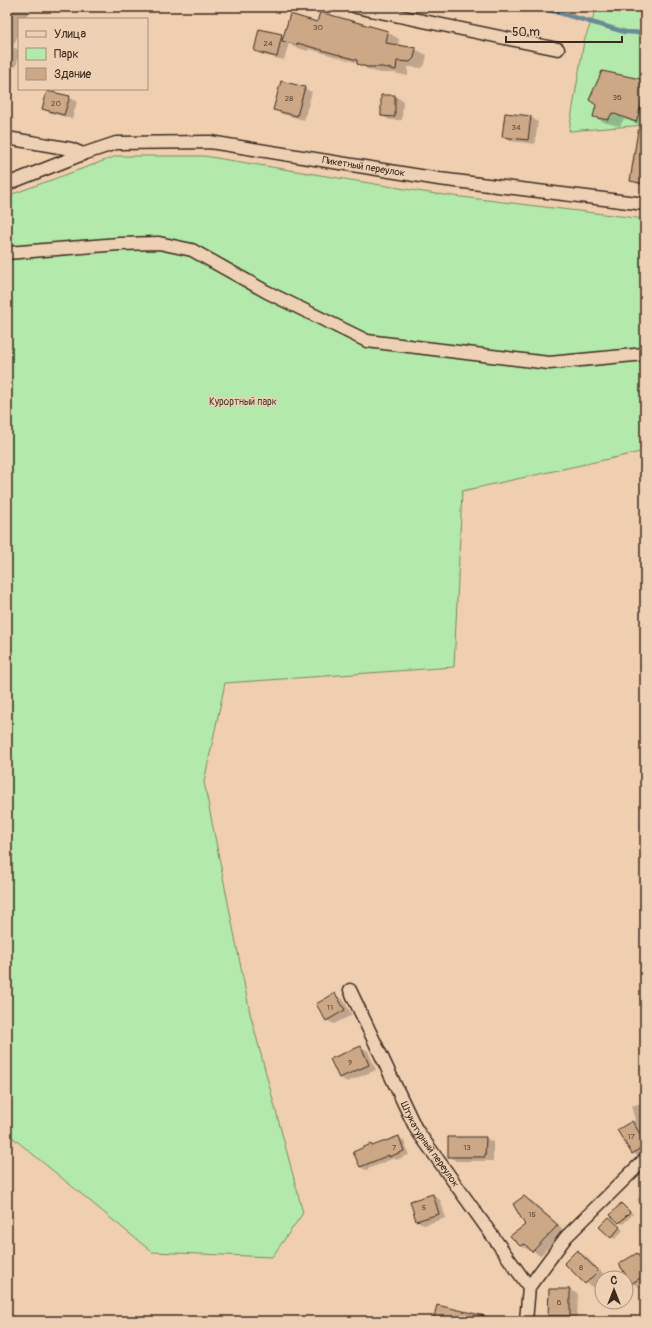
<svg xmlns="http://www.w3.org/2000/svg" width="652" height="1328" viewBox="0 0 652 1328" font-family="Pangolin,sans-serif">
<rect width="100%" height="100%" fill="#f0cfb0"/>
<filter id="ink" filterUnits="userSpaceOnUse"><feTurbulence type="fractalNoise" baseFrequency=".025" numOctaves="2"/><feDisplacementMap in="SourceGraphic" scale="8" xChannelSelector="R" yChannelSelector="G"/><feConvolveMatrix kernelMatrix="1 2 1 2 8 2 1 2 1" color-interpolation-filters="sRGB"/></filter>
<g filter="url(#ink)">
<g fill="#b3e9ab" stroke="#778a64">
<path d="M597,7H645V125L569,131L584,41Z"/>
<path d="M117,156H204L436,194L645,219V451L462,491L454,667L225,683L204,782L250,1013L303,1213L272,1257L152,1252L7,1133V196Z"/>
</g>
<g fill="#0003">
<path d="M7,7H31L25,19H19V33L13,47L19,50V55L16,67L14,66L7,97Z"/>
<path d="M318,23L387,32L399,39L398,46L415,49L427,55L425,64L422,68L408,67V76L394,73H380L369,70L358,63L309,49L308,51L294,47L289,43L284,60L262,55L255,50L260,30L284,37Z"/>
<path d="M645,81V127L624,119L620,126L606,123L594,117Z"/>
<path d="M304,88L312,92L304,120L282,114L275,109Z"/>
<path d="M382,96H395L403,101L402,120H389L382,116Z"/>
<path d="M69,97L77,102L72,119L51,113L43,109Z"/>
<path d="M531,117L538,122L535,144L510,141L503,136Z"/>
<path d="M645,149V186L638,184L631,180Z"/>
<path d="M335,995L343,999L352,1015L334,1024L326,1020Z"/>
<path d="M361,1047L368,1051L376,1070L347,1082L340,1078Z"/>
<path d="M645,1102V1153L639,1157L632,1153L618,1131L635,1120L631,1106Z"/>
<path d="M398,1137L404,1141L409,1155L396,1160L394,1158L366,1170L360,1167L371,1145L374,1147Z"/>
<path d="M485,1138L493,1142V1161H456L449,1156Z"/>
<path d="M645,1192V1207L637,1200Z"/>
<path d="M433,1195L440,1200L446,1218L424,1225L417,1220Z"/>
<path d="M524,1197L532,1201L564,1230L540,1256L531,1249L529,1250L521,1246L526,1225Z"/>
<path d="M622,1204L633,1214L623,1224L619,1222Z"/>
<path d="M609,1218L623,1230L615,1239L611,1237Z"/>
<path d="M577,1251L585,1256L605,1275L593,1287L586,1283Z"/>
<path d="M637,1255L645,1259V1284L639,1287L632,1283Z"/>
<path d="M570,1290L578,1294L577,1320H557L549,1315Z"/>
<path d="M484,1316L492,1321H434Z"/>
</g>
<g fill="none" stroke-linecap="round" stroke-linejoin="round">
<path stroke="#698997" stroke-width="4.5" d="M539,7L625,32L645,33"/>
</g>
<g fill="#cca887" stroke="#3b2a1e">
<path d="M320,12L388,31L386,43L416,48L414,58L410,62L397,61L396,70L382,67H367L357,64V60L297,43V45L282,41L290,14L317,22Z"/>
<path d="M259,29L282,34L277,57L254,51Z"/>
<path d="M602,71L645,80V94L636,122L612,113L608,120L593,117L596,105L589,100Z"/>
<path d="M281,81L305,87L297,116L273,110Z"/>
<path d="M47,91L70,96L64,115L42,109Z"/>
<path d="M381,95H395V117L381,116Z"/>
<path d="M505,113L531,116L528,140L502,137Z"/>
<path d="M638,130L645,131V184L630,181Z"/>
<path d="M335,993L345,1010L326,1021L316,1004Z"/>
<path d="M361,1046L369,1065L339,1078L330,1059Z"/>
<path d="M632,1121L645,1142V1145L632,1154L617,1130Z"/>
<path d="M399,1136L404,1151L389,1157V1155L360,1167L353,1152L371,1144L372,1146Z"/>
<path d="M448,1137H486L485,1157H448Z"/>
<path d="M433,1194L439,1214L416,1221L410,1201Z"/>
<path d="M524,1196L558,1225L532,1252L525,1244L520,1246L510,1236L525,1225L513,1204Z"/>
<path d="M621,1203L630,1212L619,1223L610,1215Z"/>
<path d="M609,1217L620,1227L611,1238L599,1227Z"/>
<path d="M577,1250L598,1271L585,1284L564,1263Z"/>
<path d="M637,1253L645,1266V1275L631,1284L619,1264Z"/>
<path d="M549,1289H570V1316H548Z"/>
<path d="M437,1305L485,1316V1321H433Z"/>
</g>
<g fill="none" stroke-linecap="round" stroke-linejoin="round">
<g stroke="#3b2a1e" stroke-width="15">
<g id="street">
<path d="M356,7L558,49"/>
<path d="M7,138L71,149L83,154"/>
<path id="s1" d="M7,184L83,154L116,143L210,142L439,179L645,204"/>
<path d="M7,253L119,244L159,243L192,250L267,292L367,341L549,363L645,354"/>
<path id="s2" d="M350,990L416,1129L529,1287L526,1321"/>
<path d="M529,1287L566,1237L645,1159"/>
</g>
</g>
<use href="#street" stroke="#eed1b5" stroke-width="12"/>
</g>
</g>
<g text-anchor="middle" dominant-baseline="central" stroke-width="3" stroke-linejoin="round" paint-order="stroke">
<g font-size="8" fill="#5f4a38">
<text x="318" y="27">30</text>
<text x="268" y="43">24</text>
<text x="617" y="97">36</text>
<text x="289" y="98">28</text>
<text x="56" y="103">20</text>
<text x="516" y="127">34</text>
<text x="330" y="1007">11</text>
<text x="350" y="1062">9</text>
<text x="631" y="1136">17</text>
<text x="394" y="1147">7</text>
<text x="467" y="1147">13</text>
<text x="424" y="1207">5</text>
<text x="532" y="1214">15</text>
<text x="581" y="1267">8</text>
<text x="559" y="1302">6</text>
</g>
<g font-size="10" fill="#3b2a1e" stroke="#eed1b5">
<text stroke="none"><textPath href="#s1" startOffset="366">Пикетный переулок</textPath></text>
<text stroke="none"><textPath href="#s2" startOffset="174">Штукатурный переулок</textPath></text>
</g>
<g font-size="10" fill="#473d2c" stroke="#eed1b5">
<text x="243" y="402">Курортный парк</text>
</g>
</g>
<rect width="652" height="1328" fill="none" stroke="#eed1b5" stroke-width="24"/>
<rect x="12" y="12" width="628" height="1304" fill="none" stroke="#3b2a1e" stroke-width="1.5" filter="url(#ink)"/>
<rect x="18" y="18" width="130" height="72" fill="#eed1b5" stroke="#a68e79"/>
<rect x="26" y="31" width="20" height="6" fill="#eed1b5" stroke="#a68e79"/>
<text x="54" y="38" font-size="12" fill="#3b2a1e">Улица</text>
<rect x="26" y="48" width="20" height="12" fill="#b3e9ab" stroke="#a68e79"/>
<text x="54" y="58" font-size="12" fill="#3b2a1e">Парк</text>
<rect x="26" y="68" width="20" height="12" fill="#cca887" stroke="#a68e79"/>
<text x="54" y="78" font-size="12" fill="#3b2a1e">Здание</text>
<g transform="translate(614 1290)"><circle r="19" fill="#eed1b5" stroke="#a68e79"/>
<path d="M0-3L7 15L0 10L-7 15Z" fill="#3b2a1e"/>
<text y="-6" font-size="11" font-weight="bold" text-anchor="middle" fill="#3b2a1e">С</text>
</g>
<path d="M506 36v6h116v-6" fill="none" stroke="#3b2a1e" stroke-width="2"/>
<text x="512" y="36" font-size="12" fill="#3b2a1e" stroke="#eed1b5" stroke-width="3" paint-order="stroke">50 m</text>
</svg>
